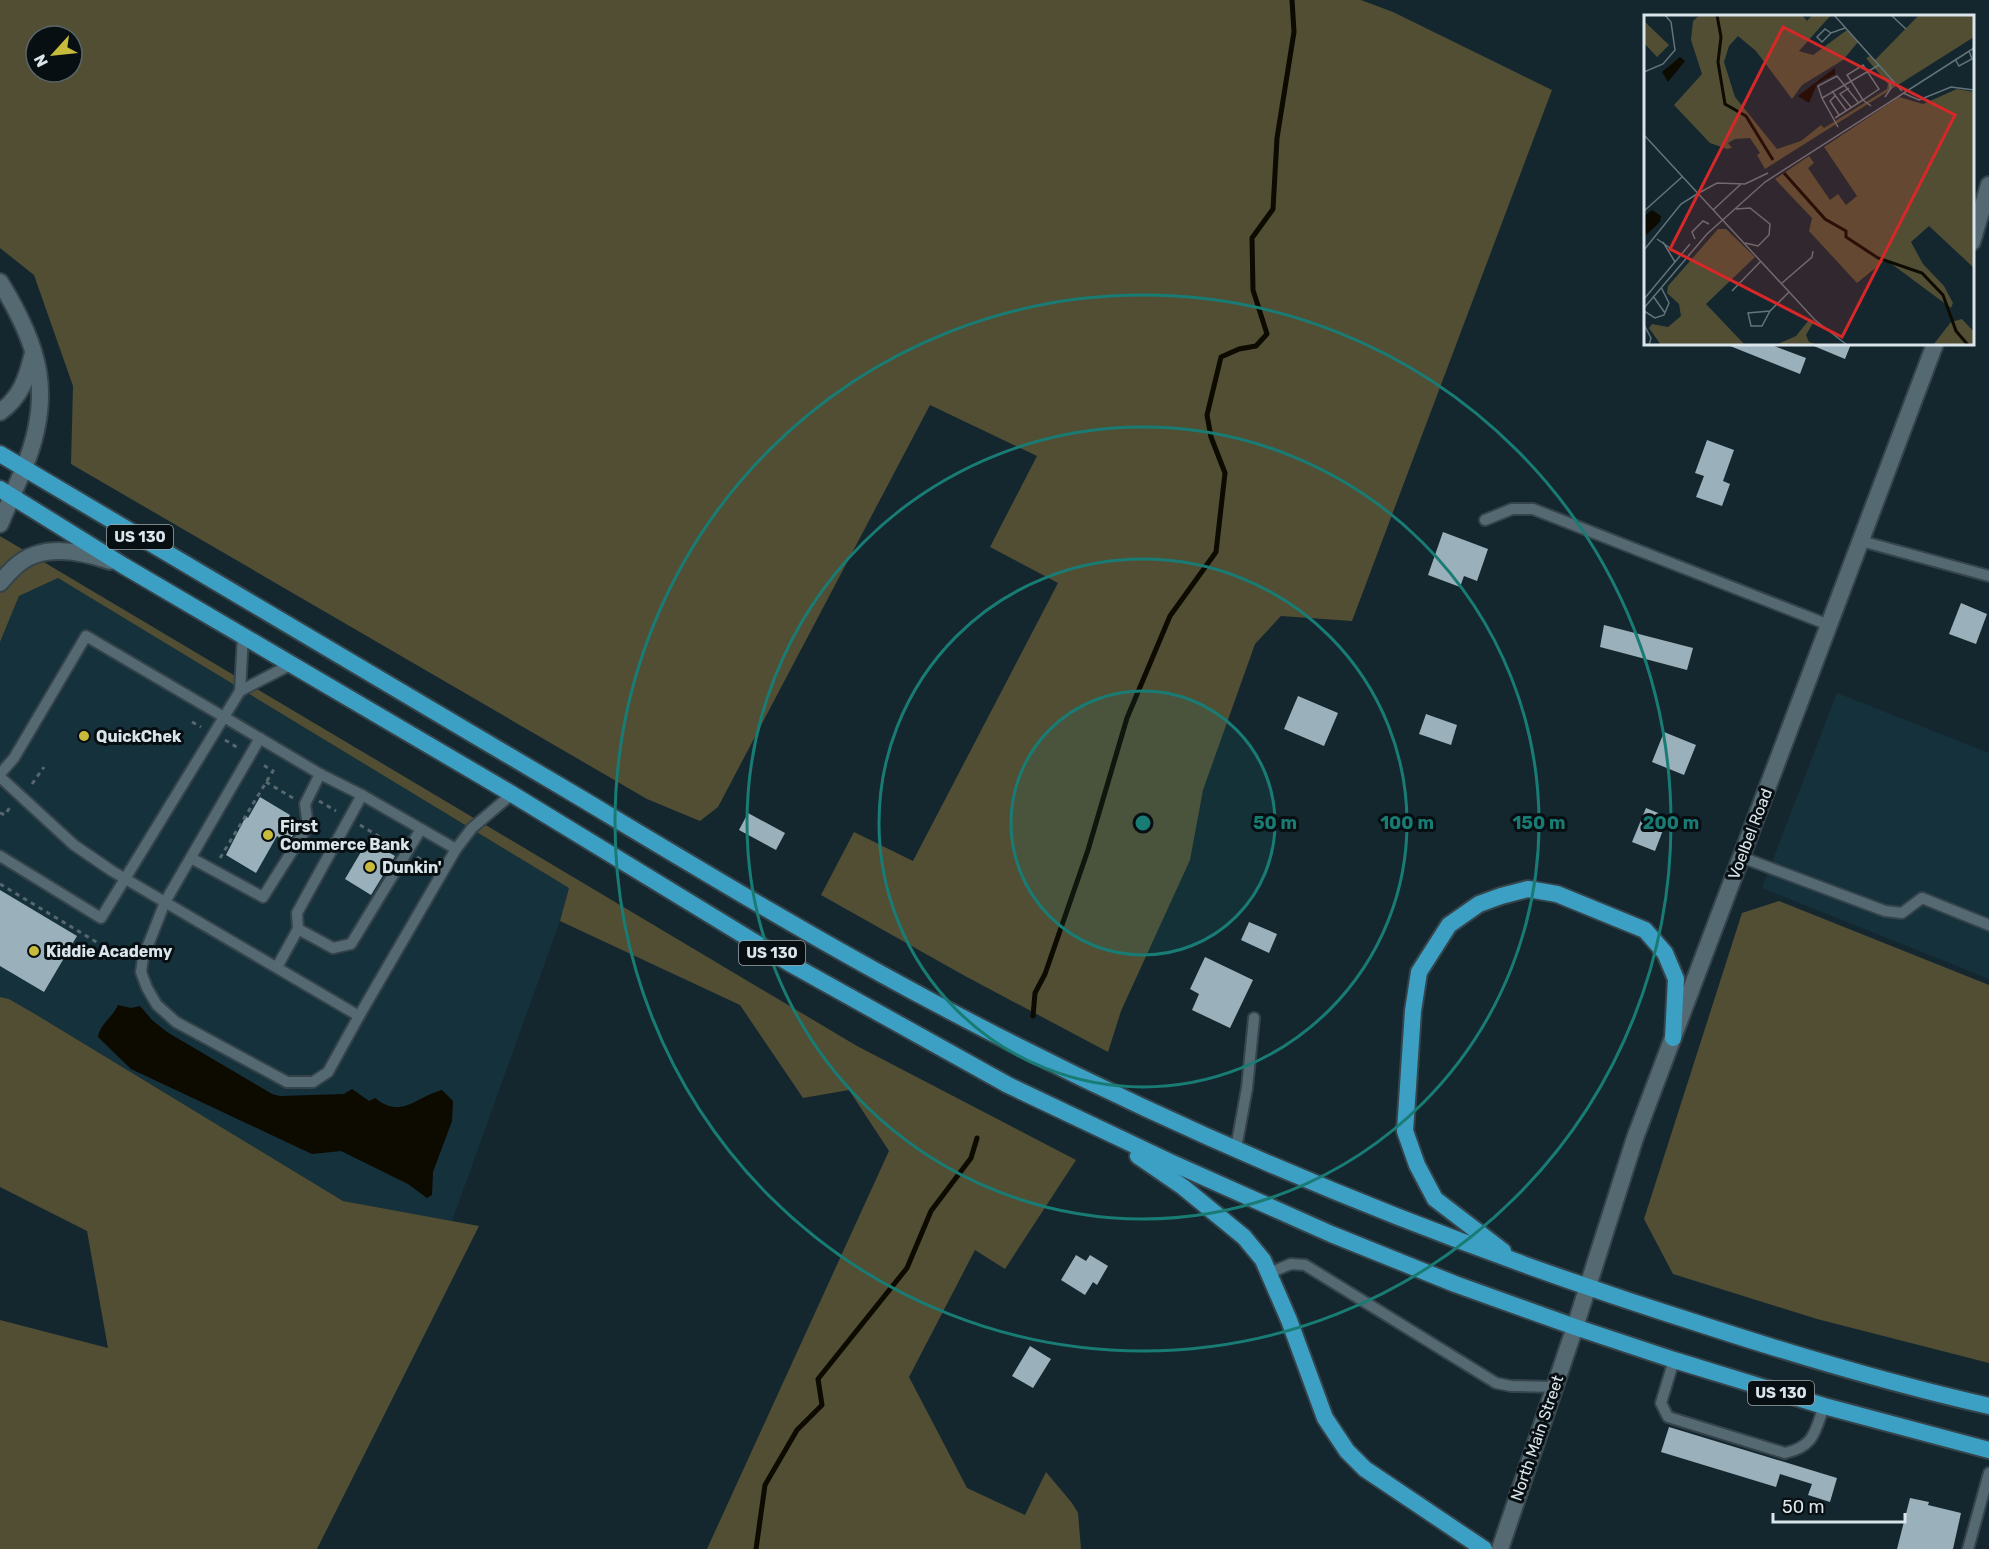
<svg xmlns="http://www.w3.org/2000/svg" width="1989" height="1549" viewBox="0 0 1989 1549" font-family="Rubik,sans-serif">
<rect width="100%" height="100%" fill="#14272f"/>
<g fill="#15313c">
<path d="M58,578L569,888L560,921L452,1221L343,1201L35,1014L9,999L0,997V642L19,596Z"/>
<path d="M1837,693L1989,753V979L1762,888Z"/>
</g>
<g fill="#514e34" fill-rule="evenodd">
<path d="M0,0H1361L1393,12L1552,90L1352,621L1281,616L1255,644L1203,790L1190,860L1121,1011L1108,1052L965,976L821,895L854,832L913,861L1058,583L990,547L1037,456L930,405L718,807L700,821L647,799L71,464L73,386L34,275L0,248ZM36,36H72V72H36Z"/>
<path d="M0,536L857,1046L1076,1160L1005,1269L975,1250L909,1377L967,1488L1025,1515L1046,1472L1072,1503L1078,1513L1081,1549H707L889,1151L849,1090L803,1098L740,1005L560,921L569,888L58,578L19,596L0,642Z"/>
<path d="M1779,901L1989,985V1363L1817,1319L1673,1274L1644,1219L1742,913Z"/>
<path d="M0,997L9,999L35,1014L343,1201L479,1226L317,1549H0V1320L108,1348L87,1231L0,1187Z"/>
</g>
<path fill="#0d0a00" d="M118,1005L131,1008L140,1006L152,1020L167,1032L272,1094L280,1096L344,1094L352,1089L369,1101L375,1098C402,1120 417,1096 442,1090L453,1101L452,1121L433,1172L432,1195L427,1198L408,1184L341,1151L312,1154L131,1069L98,1037C100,1024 112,1018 118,1005Z"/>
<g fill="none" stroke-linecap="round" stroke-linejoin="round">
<g stroke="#0d0a00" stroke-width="5">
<path d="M1033,1016L1035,993L1045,974L1088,850L1127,718L1170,616L1216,552L1225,473L1211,437L1207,415L1221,357L1239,349L1256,346L1267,334L1253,290L1252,238L1273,209L1277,138L1294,32L1292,0"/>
<path d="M756,1549L765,1485L797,1430L822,1405L818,1379L907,1268L931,1211L971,1158L977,1138"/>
</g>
</g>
<g fill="#9ab0ba">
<path d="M1725,344H1769L1806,358L1800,374Z"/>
<path d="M1809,344H1851L1845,359Z"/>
<path d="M1707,440L1734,450L1723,481L1730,484L1722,506L1696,497L1704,476L1695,473Z"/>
<path d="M1443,532L1488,549L1477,581L1464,576L1460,587L1428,575Z"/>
<path d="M1961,603L1987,614L1976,644L1949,634Z"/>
<path d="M1604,625L1693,648L1687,670L1600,647Z"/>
<path d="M1298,696L1338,713L1324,746L1284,729Z"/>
<path d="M1426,714L1457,725L1451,745L1419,734Z"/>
<path d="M1664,732L1696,745L1684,775L1652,762Z"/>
<path d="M260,797L290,815L289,817L300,824L288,843L277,836L256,873L226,855L246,816L248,818Z"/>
<path d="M1646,808L1668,817L1655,851L1632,842Z"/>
<path d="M748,813L785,833L776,850L739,830Z"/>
<path d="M368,840L395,856L371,895L345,879Z"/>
<path d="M0,890L77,936L44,992L0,966Z"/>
<path d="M1249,922L1277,934L1269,953L1241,940Z"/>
<path d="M1205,957L1253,980L1230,1028L1192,1010L1199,994L1190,989Z"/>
<path d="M1076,1255L1086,1261L1090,1255L1108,1266L1097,1285L1093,1282L1085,1295L1061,1280Z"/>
<path d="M1030,1346L1051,1359L1033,1388L1012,1376Z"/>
<path d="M1669,1427L1837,1478L1830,1502L1808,1495L1812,1484L1780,1474L1776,1487L1661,1452Z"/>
<path d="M1910,1498L1929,1502L1928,1505L1961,1513L1953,1549H1897Z"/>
</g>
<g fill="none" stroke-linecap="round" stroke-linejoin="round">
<g stroke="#35434a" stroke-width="14">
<g id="service">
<path d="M1485,520L1512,509H1533L1829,625"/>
<path d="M1861,541L1989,576"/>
<path d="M240,691L292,664"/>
<path d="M260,738L165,902L143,958L141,972L147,988L157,1005L176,1022L287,1082H313L328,1072L359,1016"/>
<path d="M0,774L14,758L86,636L224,717L240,691L243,635"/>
<path d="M0,777L74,845L112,871L359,1016L456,849L472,828L512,794"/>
<path d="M0,856L101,918L224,717L320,774L362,795L456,849"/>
<path d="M1741,857L1885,911L1902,913L1922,898L1989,925"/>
<path d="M191,858L263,897L308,826L305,804L320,774"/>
<path d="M298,929L333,948L351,944L421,829"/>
<path d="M277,967L298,929L297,913L362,795"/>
<path d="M1236,1148L1247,1088L1254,1018"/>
<path d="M1269,1273L1291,1264L1305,1265L1496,1383L1511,1386L1555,1387"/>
<path d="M1674,1360L1661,1403L1668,1417L1785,1453C1815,1446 1815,1431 1824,1406"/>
<path d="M1968,1549L1989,1473"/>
</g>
</g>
<g stroke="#35434a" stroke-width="20">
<path id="minor" d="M1500,1549L1575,1327"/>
</g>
<g stroke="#35434a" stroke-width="20">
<g id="tertiary">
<path d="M1972,242L1989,185"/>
<path d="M0,282C40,347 54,395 24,468"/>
<path d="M0,412C21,397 27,378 33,353"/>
<path d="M1575,1327L1635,1138L1935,344"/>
</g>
</g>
<g stroke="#35434a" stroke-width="20">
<g id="secondary">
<path d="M0,524L24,468"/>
<path d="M0,583C5,577 10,571 16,566C41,543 81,551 110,561"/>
</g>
</g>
<g stroke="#35434a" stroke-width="20">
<g id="trunk">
<path d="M0,454C195,568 389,685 584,800C699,869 813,938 931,1001C1176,1132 1435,1240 1700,1324C1795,1355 1891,1384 1989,1406"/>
<path d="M0,489L124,566L512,794L789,963L1008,1085L1170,1162L1331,1234L1455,1284L1575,1327L1674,1360L1824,1406L1989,1450"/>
<path d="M1138,1156L1183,1187L1244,1237L1263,1260L1289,1320L1325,1418L1347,1451L1365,1469L1484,1549"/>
<path d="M1503,1251L1435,1199L1417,1165L1405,1131L1413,1011L1419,972L1449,925L1479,904L1501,896L1528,889L1557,894L1645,930L1665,953L1676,979L1673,1038"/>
</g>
</g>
<g stroke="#57676e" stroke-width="3" stroke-dasharray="4.5 4.5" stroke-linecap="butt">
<path d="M192,722L201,727"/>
<path d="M225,740L240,749"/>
<path d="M266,782L293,798"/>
<path d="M32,784L44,767"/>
<path d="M319,801L336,811"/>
<path d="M0,813L5,815L10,807"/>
<path d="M360,825L395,846"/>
<path d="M417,857L433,866"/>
<path d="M220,858L273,771L260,763"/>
<path d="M0,884L113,952L129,955"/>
</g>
<use href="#service" stroke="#546972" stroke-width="10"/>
<use href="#minor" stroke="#546972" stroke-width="16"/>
<use href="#tertiary" stroke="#546972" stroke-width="16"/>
<use href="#secondary" stroke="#546972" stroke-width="16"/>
<use href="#trunk" stroke="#3ca0c4" stroke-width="16"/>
</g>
<circle cx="1143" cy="823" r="132" fill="#197c74" fill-opacity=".12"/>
<g fill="none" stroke="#197c74" stroke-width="3">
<circle cx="1143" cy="823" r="132"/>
<circle cx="1143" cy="823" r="264"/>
<circle cx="1143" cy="823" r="396"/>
<circle cx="1143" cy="823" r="528"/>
</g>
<g fill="#c8bb3b" stroke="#070f12" stroke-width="2">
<circle cx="84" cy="736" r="6"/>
<circle cx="268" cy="835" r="6"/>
<circle cx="370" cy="867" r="6"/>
<circle cx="34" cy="951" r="6"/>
</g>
<g text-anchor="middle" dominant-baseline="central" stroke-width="6" stroke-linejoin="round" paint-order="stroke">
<g fill="#070f12" stroke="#9ba5aa" stroke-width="1.5">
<rect x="107" y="525" width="66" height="24" rx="4.5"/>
<rect x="739" y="941" width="66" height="24" rx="4.5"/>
<rect x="1748" y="1381" width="66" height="24" rx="4.5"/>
</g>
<g font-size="15" font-weight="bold" fill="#dae5eb">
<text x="140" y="537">US 130</text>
<text x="772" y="953">US 130</text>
<text x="1781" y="1393">US 130</text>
</g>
<g font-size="16" font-weight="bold" fill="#dae5eb" stroke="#070f12" text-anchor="start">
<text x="96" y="736">QuickChek</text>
<text x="280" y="826">First<tspan x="280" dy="18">Commerce Bank</tspan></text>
<text x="382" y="867">Dunkin'</text>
<text x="46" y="951">Kiddie Academy</text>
</g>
<g font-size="16" fill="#dae5eb" stroke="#070f12">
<text transform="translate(1750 834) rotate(-69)">Voelbel Road</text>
<text transform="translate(1537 1438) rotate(-71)">North Main Street</text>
</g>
</g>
<g transform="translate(1644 15)">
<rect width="330" height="330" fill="#14272f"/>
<path d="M56,0H158L163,6L168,0H187L155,36L169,40L203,15L214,27L199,45L158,70L148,84L112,36L94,21L85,31L80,47L91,82L133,134L157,126L177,110L180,113L243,74L244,69L222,43L226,41L231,45L275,0H330V22L121,154L113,140L116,138L106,123L91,124L84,128L88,133L83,134L66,128L30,90L58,59L47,25L49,6ZM0,6L25,30L13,42L0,28ZM313,74L330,77V253L285,211L267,227L279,249L300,271L309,288L307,293L245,247L240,246L213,268L165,216L168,203L131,164L165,141L170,148L164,153L186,185L194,179L202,190L213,181L180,132L255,82L279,89ZM74,214H82L111,242L62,289L101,330H17L5,313L8,309L24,312L37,301L35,289L23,278L24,271ZM318,304L330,317V330H289L307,307ZM165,305L169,308L162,320L165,327L175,330H132L152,321Z" fill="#514e34"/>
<path d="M36,42L41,46L24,67L18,57ZM191,53V59L173,69L165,88L154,81ZM8,195L17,201L16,207L2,220L0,201Z" fill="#0d0a00"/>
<path fill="none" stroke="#0d0a00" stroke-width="3" d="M73,0L77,22L74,47L81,89L102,101L129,145M140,158L181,204L202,216V222L234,243L278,258L299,280L312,316L324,330"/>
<path fill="none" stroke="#63737a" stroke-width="1.5" d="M190,0L258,76M247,0L262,14M187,18L178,27L173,22L181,14L187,18L201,13M311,44L315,51L328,44L325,36M0,57L19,49L31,35L27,7L21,0M205,73L196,79L207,92M188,76L202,95M259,78L275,85L307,72L330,75M191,81L186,86L195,100M241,82L247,73L245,65M178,83L174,71L193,61L214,87M191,103L219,85L203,60L219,50L235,74L219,85L227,91M194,112L178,83L235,50M0,120L171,305L203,330M53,179L73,168L101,169L124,158M92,194L106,193L126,209L125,220L114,231L101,228M69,195L97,169M0,196L38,162M13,224L36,240M51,224L48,217L59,206L65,209M19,227L31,247M0,235L37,189L53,179M138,268L168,242L169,236M88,276L117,246M9,281L21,298M0,284L46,229M0,293L63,219L121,167L330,33M0,296L11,303L20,300L25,288L17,272M126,296L104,298L107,311H118L126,296L145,277M0,310L7,323L5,330"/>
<path fill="#d62828" fill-opacity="0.15" stroke="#d62828" stroke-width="3" d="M139,12L311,100L198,322L26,234Z"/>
<rect width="330" height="330" fill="none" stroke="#dae5eb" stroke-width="3"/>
</g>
<circle cx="1143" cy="823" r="9" fill="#197c74" stroke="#070f12" stroke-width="3"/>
<g font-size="18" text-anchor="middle" font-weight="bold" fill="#197c74" stroke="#070f12" stroke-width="6" stroke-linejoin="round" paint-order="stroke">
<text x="1275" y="829">50 m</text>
<text x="1407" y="829">100 m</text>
<text x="1539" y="829">150 m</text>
<text x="1671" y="829">200 m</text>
</g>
<g transform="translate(54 54) rotate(243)"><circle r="28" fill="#070f12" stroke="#5b6569" stroke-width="1.5"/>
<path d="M0-4.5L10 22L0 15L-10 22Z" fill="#c8bb3b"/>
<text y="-9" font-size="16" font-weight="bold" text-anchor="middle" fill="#dae5eb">N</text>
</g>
<path d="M1773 1513v9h132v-9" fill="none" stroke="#dae5eb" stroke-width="3"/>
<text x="1782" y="1513" font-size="18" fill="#dae5eb" stroke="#070f12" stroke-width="4.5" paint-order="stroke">50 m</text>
</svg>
